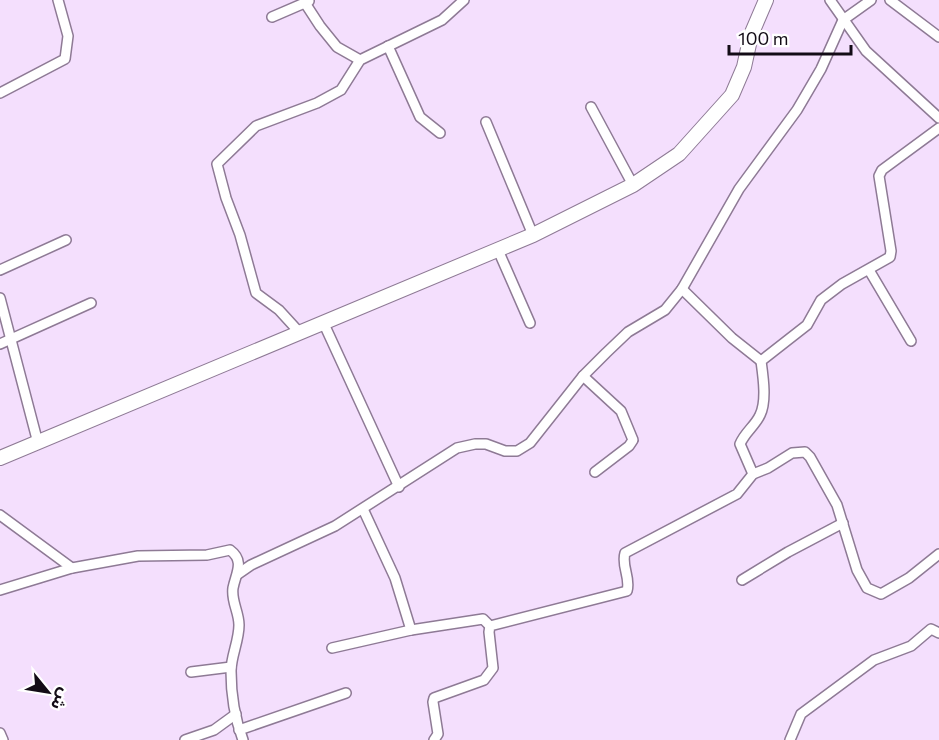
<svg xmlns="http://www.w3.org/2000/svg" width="939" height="740" viewBox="0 0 939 740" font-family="Commissioner,'Noto Sans Arabic',sans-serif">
<rect width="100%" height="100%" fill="#f4dffd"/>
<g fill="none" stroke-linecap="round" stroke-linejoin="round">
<g stroke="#8e7a95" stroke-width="12">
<g id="street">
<path d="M830,0L866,51L939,118"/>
<path d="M890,0L939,37"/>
<path d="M305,3L320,26L337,47L360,60"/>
<path d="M272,17L309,1"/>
<path d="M388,46L420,117L440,133"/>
<path d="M0,93L65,59L68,36L58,0"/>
<path d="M591,107L633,185"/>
<path d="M486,122L533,235"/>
<path d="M498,250L530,323"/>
<path d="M0,270L66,240"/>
<path d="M869,270L911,341"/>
<path d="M682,289L732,338L761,361"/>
<path d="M0,298L38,443"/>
<path d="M324,324L399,487"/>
<path d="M300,333L279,310L256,293L240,235L226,198L217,164L256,126L317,103L341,90L360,60L442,20L464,0"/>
<path d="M0,344L91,303"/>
<path d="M583,376L621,411L633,440L629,446L595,472"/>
<path d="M753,474L740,444C745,432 755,426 760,415C767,401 763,376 761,361L807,325L821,300L842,284L890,257L891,251L879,176L882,170L939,128"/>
<path d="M363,509L395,578L411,630"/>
<path d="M0,515L72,568L138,556L207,555L230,550C245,561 236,573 233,588C231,601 239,612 239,625C239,641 231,656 231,671C231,694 235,719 243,740"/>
<path d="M238,574L251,565L335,526L457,448L475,444H486L505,451H517L530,443L583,376L606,353L628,332L665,310L682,289L739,189L797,110L821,69L843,20L871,0"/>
<path d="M742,580L788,552L843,523"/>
<path d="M0,590L72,568"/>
<path d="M332,648L411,630L483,619L490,626"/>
<path d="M191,672L231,667"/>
<path d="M239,730L346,693"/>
<path d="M0,733L3,740"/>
<path d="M185,740L214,730L236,714"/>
<path d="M434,740L438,734L433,702L434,698L484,680L493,668L489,632L490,626L627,591C631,578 621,566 625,553L737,494L753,474L768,468L792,453L805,452L810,457L837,505L857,570L867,588L881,594L909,578L939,554"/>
<path d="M790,740L801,714L874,660L911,646L931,629L939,633"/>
</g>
</g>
<g stroke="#8e7a95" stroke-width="16">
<path id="secondary" d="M0,458L533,235L633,185L679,154L732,95L744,67L751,35L766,0"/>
</g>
<use href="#street" stroke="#fff" stroke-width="9"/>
<use href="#secondary" stroke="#fff" stroke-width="14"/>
</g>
<g transform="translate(48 692) rotate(120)" stroke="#ffffff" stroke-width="4.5" paint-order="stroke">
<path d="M0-4.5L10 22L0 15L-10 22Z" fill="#130c16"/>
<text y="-9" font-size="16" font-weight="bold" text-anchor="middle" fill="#130c16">ش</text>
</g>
<path d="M729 45v9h122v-9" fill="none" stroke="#130c16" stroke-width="3"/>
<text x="738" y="45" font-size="18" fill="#130c16" stroke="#ffffff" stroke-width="4.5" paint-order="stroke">100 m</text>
</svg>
